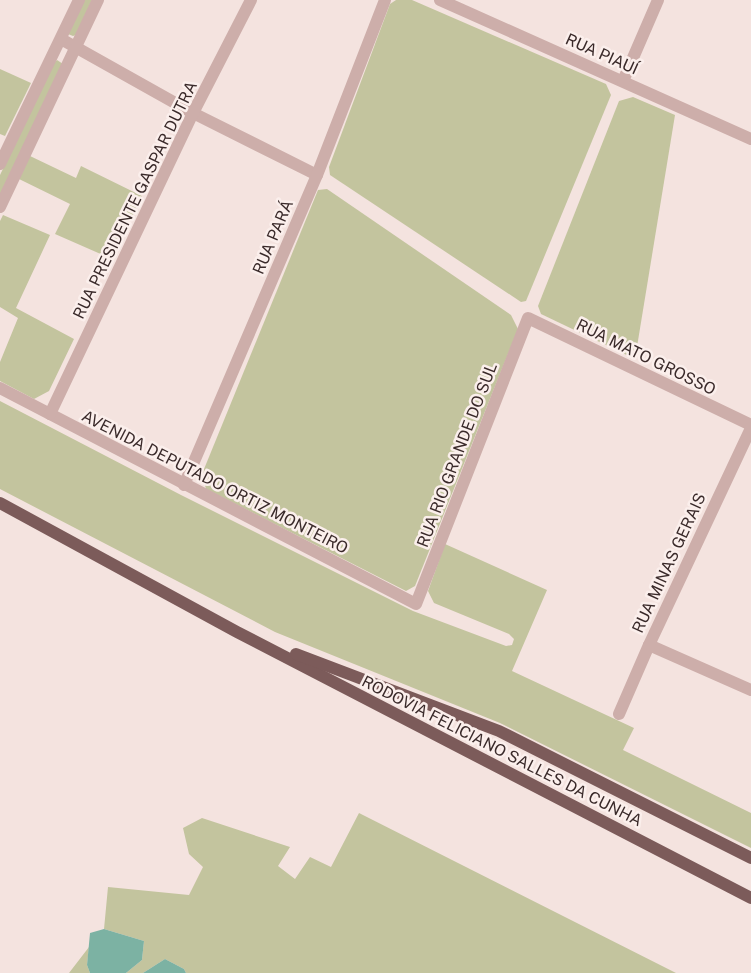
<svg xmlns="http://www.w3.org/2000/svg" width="751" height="973" viewBox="0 0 751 973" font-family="'Public Sans',sans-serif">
<rect width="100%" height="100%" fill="#f4e3df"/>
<g fill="#c3c49e">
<path d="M83,0H92L76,35L73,36L68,34Z"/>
<path d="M396,0H412L606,84L611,95L526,301L521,302L330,175L329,167L390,4Z"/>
<path d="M57,60L63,64L0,197V175L54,63Z"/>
<path d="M0,69L31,83L5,136L0,134Z"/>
<path d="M633,97L675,115L635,359L541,314L538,306L619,101Z"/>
<path d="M30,156L76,178L81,166L142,196L112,259L55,234L70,204L19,179Z"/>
<path d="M327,189L511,315L518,329L415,586L406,591L206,489L202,474L318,190Z"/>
<path d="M3,215L50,235L16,308L74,339L49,391L34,399L0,381V362L18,318L0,307V221Z"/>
<path d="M0,401L181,495L413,611L506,646L512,645L514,639L509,634L434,603L428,591L445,544L547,590L512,671L634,728L623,750L751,813V848L500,723L275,632L0,489Z"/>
<path d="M359,813L676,973H186L184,969L165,959L143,973H126L142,960L144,941L104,929L108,887L189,895L203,867L189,854L183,828L202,818L290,847L278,866L295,879L310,857L331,867Z"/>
<path d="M89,947L87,965L90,973H69Z"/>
</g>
<g fill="#7cb2a3">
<path d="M104,929L144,941L142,960L126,973H90L87,965L90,933Z"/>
<path d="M165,959L184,969L186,973H143Z"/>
</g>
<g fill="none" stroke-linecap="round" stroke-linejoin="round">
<g stroke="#cdaeaa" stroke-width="12">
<path d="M440,0L751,139"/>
<path d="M61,39L193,113L317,175"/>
<path d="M623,81L658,0"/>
<path d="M0,164L79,0"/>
<path d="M0,207L98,0"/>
<path d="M0,388L416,604L528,318L751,425"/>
<path d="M50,414L193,113L251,0"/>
<path d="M184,485L317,175L385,0"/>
<path d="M649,645L751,690"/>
<path d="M619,714L649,645L751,428"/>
</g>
<g stroke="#7c5b5a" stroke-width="12">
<path d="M0,503L237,632L751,898"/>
<path d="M296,654L499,731L751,858"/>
</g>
</g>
<g text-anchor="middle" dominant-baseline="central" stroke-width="5" stroke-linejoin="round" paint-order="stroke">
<g font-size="16" fill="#3a2a2a" stroke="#fbefec">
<text transform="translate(602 54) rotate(24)">RUA PIAUÍ</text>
<text transform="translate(135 200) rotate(-64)">RUA PRESIDENTE GASPAR DUTRA</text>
<text transform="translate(273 237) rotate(-67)">RUA PARÁ</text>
<text transform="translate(646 357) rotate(26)">RUA MATO GROSSO</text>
<text transform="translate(457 455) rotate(-69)">RUA RIO GRANDE DO SUL</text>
<text transform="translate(215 482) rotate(27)">AVENIDA DEPUTADO ORTIZ MONTEIRO</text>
<text transform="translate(669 563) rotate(-65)">RUA MINAS GERAIS</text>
<text transform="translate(502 751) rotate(27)">RODOVIA FELICIANO SALLES DA CUNHA</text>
</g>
</g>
</svg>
